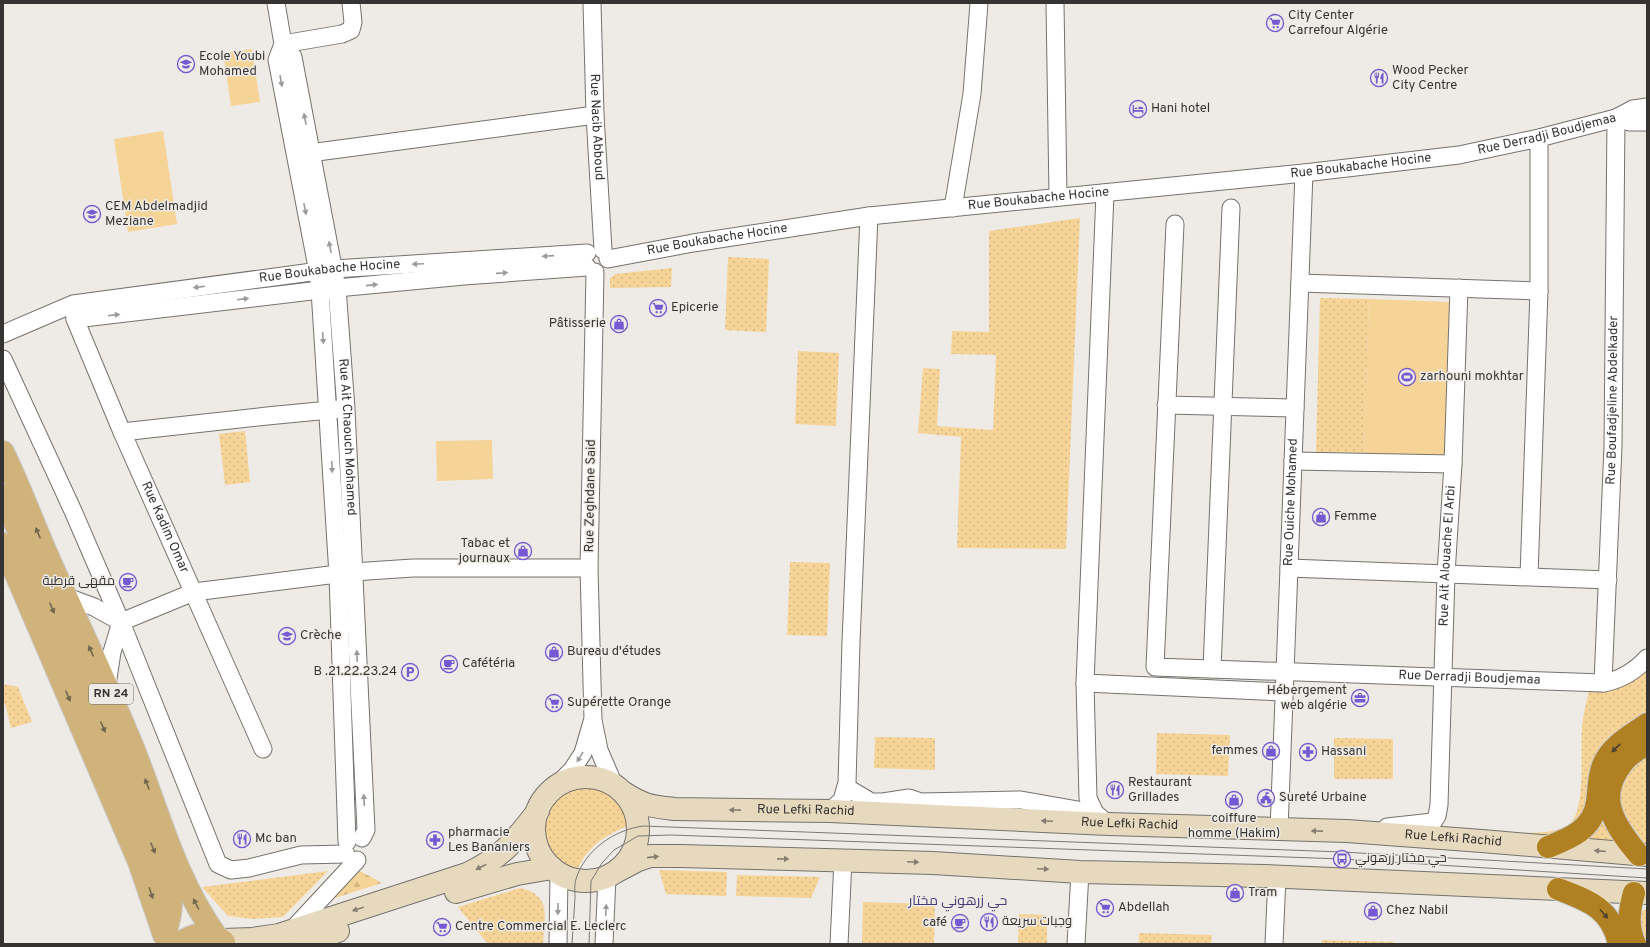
<svg xmlns="http://www.w3.org/2000/svg" width="1650" height="947" viewBox="0 0 1650 947" font-family="Overpass,Cairo,sans-serif">
<defs>
<pattern id="green-dots" width="8" height="8" patternUnits="userSpaceOnUse"><rect width="8" height="8" fill="#f6d397"/><path d="M2 2h.1M6 6h.1" fill="none" stroke="#d4b683" stroke-width="1.8" stroke-linecap="round"/></pattern>
<pattern id="forest-firs" width="22" height="20" patternUnits="userSpaceOnUse"><rect width="22" height="20" fill="#f6d397"/><path d="M5 1l3.5 6h-7zM16 11l3.5 6h-7z" fill="#d4b683"/></pattern>
</defs>
<rect width="100%" height="100%" fill="#eeebe6"/>
<g fill="url(#green-dots)">
<path d="M1080,218L1066,549L957,548L961,437L918,433L923,368L940,369L937,426L993,430L996,355L951,354L952,331L989,332V231Z"/>
<path d="M728,257L769,259L766,332L725,330Z"/>
<path d="M672,268L671,287L610,288V278L615,274Z"/>
<path d="M1320,298L1369,299L1364,453L1316,452Z"/>
<path d="M798,351L839,353L836,426L795,424Z"/>
<path d="M245,431L250,482L225,485L219,434Z"/>
<path d="M790,562L830,563L827,636L787,635Z"/>
<path d="M1647,669V713L1610,741L1588,812L1559,838L1526,833C1540,832 1555,833 1568,825C1587,813 1580,749 1582,727C1583,714 1587,702 1589,690Z"/>
<path d="M3,684L18,687L32,722L11,728L6,707L3,701Z"/>
<path d="M1157,733L1230,735L1228,776L1156,774Z"/>
<path d="M875,737L935,738V770L874,768Z"/>
<path d="M1334,738L1393,739V779H1334Z"/>
<path d="M1647,753V847L1644,849L1619,812L1621,778Z"/>
<path d="M581,785C610,787 623,797 631,825C606,834 586,847 576,873C542,866 531,819 556,797C564,791 572,788 581,785Z"/>
<path d="M1601,817L1625,849L1587,839Z"/>
<path d="M659,870L727,872L726,896L666,894Z"/>
<path d="M328,871L283,917L253,919L228,916L202,887Z"/>
<path d="M737,875L820,877L811,898L736,896Z"/>
<path d="M520,888C553,895 544,918 543,944H488L458,907Z"/>
<path d="M863,902L935,904L934,944L862,943Z"/>
<path d="M1647,909V944H1641L1639,912Z"/>
<path d="M1019,914L1047,915V944H1018Z"/>
<path d="M1139,933L1212,935L1211,944H1139Z"/>
<path d="M1322,940L1394,942V944H1322Z"/>
</g>
<path fill="url(#forest-firs)" d="M360,871L382,883L332,899Z"/>
<g fill="#f6d397">
<path d="M252,49L260,102L231,106L223,53Z"/>
<path d="M163,131L177,224L128,232L114,139Z"/>
<path d="M1369,299L1450,302L1445,455L1364,453Z"/>
<path d="M492,440L493,479L437,481L436,441Z"/>
</g>
<g fill="none" stroke-linecap="round" stroke-linejoin="round">
<g stroke="#75726e" stroke-width="19">
<g id="street">
<path d="M276,3L283,44L277,60L318,272L320,290L338,575L347,842"/>
<path id="s1" d="M592,3L595,115L603,250"/>
<path d="M1055,3L1058,197"/>
<path id="s2" d="M283,44L293,57L337,288L346,409L366,830L362,838"/>
<path d="M283,44L342,34L351,30L353,22L351,3"/>
<path d="M1616,118L1630,122H1647"/>
<path d="M302,154L595,115"/>
<path d="M1105,193L1085,683L1088,798L1095,813L1108,824"/>
<path d="M953,208L972,94L979,3"/>
<path id="s3" d="M1175,224L1155,667L1603,683C1621,680 1635,671 1647,658"/>
<path id="s4" d="M608,259L693,243L869,216L1304,173L1459,155L1539,138L1616,118L1633,109L1647,107"/>
<path d="M595,272L589,568L593,720L599,750L614,785"/>
<path d="M1300,283L1539,291"/>
<path id="s5" d="M74,310L75,319L122,432L263,749"/>
<path d="M75,319L337,288L464,276L587,267"/>
<path id="s6" d="M3,334L73,304L334,269L587,253"/>
<path d="M3,359L73,511L121,622L218,864L231,870L249,868L301,855L346,854"/>
<path d="M1166,405L1295,408"/>
<path d="M122,432L267,416L340,409"/>
<path d="M1293,461L1453,464"/>
<path d="M1289,568L1608,580"/>
<path d="M1529,576L1539,291V138"/>
<path d="M67,597L94,607L121,622"/>
<path d="M121,622L194,592L353,572L413,568H589"/>
<path d="M1212,669L1231,208"/>
<path d="M1085,683L1284,692"/>
<path id="s7" d="M1603,683L1613,446L1616,118"/>
<path d="M107,685L112,652L121,622"/>
<path d="M846,787L871,802H883L909,798L921,802L1021,800L1095,813"/>
<path d="M554,788L572,770L583,753L592,722"/>
<path d="M830,811L842,800L847,783L851,642L869,216"/>
<path id="s8" d="M1387,827L1433,822L1437,816L1439,805L1446,574L1453,464L1459,288"/>
<path id="s9" d="M1279,830L1304,173"/>
<path d="M292,930L357,860"/>
<path d="M558,944L559,873"/>
<path d="M604,944L607,877"/>
<path d="M839,944L843,860"/>
<path d="M1076,944L1080,872"/>
<path d="M1274,944L1277,877"/>
</g>
</g>
<g stroke="#75726e" stroke-width="24">
<g id="secondary">
<circle cx="586" cy="829" r="52"/>
<path id="s10" d="M624,793C645,806 650,806 674,809L830,811L1108,824L1347,831L1482,841L1647,855"/>
<path d="M617,871L638,860L650,856H681L933,863L1080,872L1264,876L1647,893"/>
<path d="M456,892L517,874L552,868"/>
<path d="M223,940L252,939L279,935L467,874C501,858 515,841 538,811"/>
<path d="M302,944L338,931"/>
</g>
</g>
<g stroke="#cbcaca" stroke-width="24">
<g id="primary">
<path d="M3,452C23,493 38,537 58,579C83,634 109,689 132,745C158,809 175,880 217,937"/>
<path d="M3,495L130,790L164,876L170,894L171,905L170,915L165,936"/>
<path d="M3,544L139,862L164,935"/>
<path d="M179,944C192,933 211,930 224,942"/>
</g>
</g>
<g stroke="#cbcaca" stroke-width="24">
<g id="highway">
<path d="M1548,847C1571,838 1593,829 1597,802C1599,789 1598,775 1604,763C1612,745 1632,735 1647,724"/>
<path d="M1639,855C1628,842 1616,827 1611,810C1603,784 1623,754 1647,745"/>
<path d="M1558,889C1589,901 1611,908 1619,944"/>
<path d="M1634,893C1629,911 1627,926 1635,944"/>
</g>
</g>
<use href="#street" stroke="#fff" stroke-width="17"/>
<use href="#secondary" stroke="#e7d9bd" stroke-width="22"/>
<use href="#primary" stroke="#cfb37a" stroke-width="22"/>
<use href="#highway" stroke="#af8122" stroke-width="22"/>
<g stroke="#7b7976" stroke-width="1">
<path d="M572,944C573,929 574,913 575,898C575,892 574,885 576,879C585,850 614,830 643,826L1342,852L1647,869"/>
<path d="M589,944L591,881L602,863L614,850L638,836L671,835L1342,859L1647,878"/>
</g>
</g>
<defs><path id="oneway-solid" d="M-6-.8H1V-3.2L6.5 0L1 3.2V.8H-6Z"/></defs>
<g fill="#9a9a99">
<use href="#oneway-solid" transform="translate(281 81) rotate(80)"/>
<use href="#oneway-solid" transform="translate(305 119) rotate(-101)"/>
<use href="#oneway-solid" transform="translate(305 209) rotate(79)"/>
<use href="#oneway-solid" transform="translate(330 247) rotate(-101)"/>
<use href="#oneway-solid" transform="translate(548 256) rotate(176)"/>
<use href="#oneway-solid" transform="translate(418 264) rotate(177)"/>
<use href="#oneway-solid" transform="translate(502 273) rotate(-4)"/>
<use href="#oneway-solid" transform="translate(372 285) rotate(-6)"/>
<use href="#oneway-solid" transform="translate(199 287) rotate(173)"/>
<use href="#oneway-solid" transform="translate(243 299) rotate(-7)"/>
<use href="#oneway-solid" transform="translate(114 315) rotate(-7)"/>
<use href="#oneway-solid" transform="translate(323 338) rotate(86)"/>
<use href="#oneway-solid" transform="translate(332 467) rotate(87)"/>
<use href="#oneway-solid" transform="translate(357 656) rotate(-93)"/>
<use href="#oneway-solid" transform="translate(580 757) rotate(121)"/>
<use href="#oneway-solid" transform="translate(364 800) rotate(-93)"/>
<use href="#oneway-solid" transform="translate(558 909) rotate(91)"/>
<use href="#oneway-solid" transform="translate(606 910) rotate(-87)"/>
</g>
<g fill="#73674f">
<use href="#oneway-solid" transform="translate(38 533) rotate(-113)"/>
<use href="#oneway-solid" transform="translate(52 608) rotate(67)"/>
<use href="#oneway-solid" transform="translate(91 651) rotate(-114)"/>
<use href="#oneway-solid" transform="translate(68 696) rotate(67)"/>
<use href="#oneway-solid" transform="translate(103 727) rotate(67)"/>
<use href="#oneway-solid" transform="translate(147 784) rotate(-111)"/>
<use href="#oneway-solid" transform="translate(153 848) rotate(68)"/>
<use href="#oneway-solid" transform="translate(151 893) rotate(72)"/>
<use href="#oneway-solid" transform="translate(196 904) rotate(-118)"/>
</g>
<g fill="#4e4330">
<use href="#oneway-solid" transform="translate(1616 748) rotate(137)"/>
<use href="#oneway-solid" transform="translate(1604 914) rotate(48)"/>
</g>
<g fill="#867e71">
<use href="#oneway-solid" transform="translate(735 810) rotate(-179)"/>
<use href="#oneway-solid" transform="translate(1047 821) rotate(-177)"/>
<use href="#oneway-solid" transform="translate(1317 831) rotate(-179)"/>
<use href="#oneway-solid" transform="translate(1600 851) rotate(-175)"/>
<use href="#oneway-solid" transform="translate(653 857) rotate(-6)"/>
<use href="#oneway-solid" transform="translate(783 859) rotate(1)"/>
<use href="#oneway-solid" transform="translate(913 862) rotate(2)"/>
<use href="#oneway-solid" transform="translate(481 867) rotate(153)"/>
<use href="#oneway-solid" transform="translate(1043 869) rotate(3)"/>
<use href="#oneway-solid" transform="translate(358 909) rotate(162)"/>
</g>
<defs>
<g id="supermarket-ring" transform="scale(0.9)"><circle r="9.5" fill="#eeebe6" stroke="#7658d2" stroke-width="1.5"/><path d="M-6-5.5h2.5l.6 2H6L4.5 2H-2.5L-4.4-4H-6ZM-1.5 3.2a1.3 1.3 0 1 0 .1 0ZM3 3.2a1.3 1.3 0 1 0 .1 0Z" fill="#7658d2"/></g>
<g id="school-ring" transform="scale(0.9)"><circle r="9.5" fill="#eeebe6" stroke="#7658d2" stroke-width="1.5"/><path d="M0-5L7-2L0 1L-7-2ZM-4 1L0 2.5L4 1V4Q0 6-4 4Z" fill="#7658d2"/></g>
<g id="restaurant-ring" transform="scale(0.9)"><circle r="9.5" fill="#eeebe6" stroke="#7658d2" stroke-width="1.5"/><path d="M-5-6h1v4h1v-4h1v4h1v-4h1v5L-1.5 .5V6h-2V.5L-5-1ZM5-6V6H3V1.5H1.5Q1.5-4 5-6Z" fill="#7658d2"/></g>
<g id="hotel-ring" transform="scale(0.9)"><circle r="9.5" fill="#eeebe6" stroke="#7658d2" stroke-width="1.5"/><path d="M-6-4.5h1.5V1H6V5H4.5V3h-9V5H-6ZM-4 0a1.8 1.8 0 1 1 3.6 0ZM.5 0V-2.5h3Q6-2.5 6 0Z" fill="#7658d2"/></g>
<g id="shop-ring" transform="scale(0.9)"><circle r="9.5" fill="#eeebe6" stroke="#7658d2" stroke-width="1.5"/><path d="M-5-2.5h2.3a2.7 3.5 0 0 1 5.4 0H5L5.5 6h-11ZM-1.5-2.5h3a1.5 2.3 0 0 0-3 0Z" fill="#7658d2"/></g>
<g id="stadium-ring" transform="scale(0.9)"><circle r="9.5" fill="#eeebe6" stroke="#7658d2" stroke-width="1.5"/><path d="M0-5a6.5 5 0 1 0 0 10a6.5 5 0 1 0 0-10ZM-3.5-1.8h7v3.6h-7Z" fill="#7658d2"/></g>
<g id="cafe-ring" transform="scale(0.9)"><circle r="9.5" fill="#eeebe6" stroke="#7658d2" stroke-width="1.5"/><path d="M-5.5-4.5H6V0H3Q3 3.5 0 3.5H-2.5Q-5.5 3.5-5.5 0ZM3-3.2v2h1.7v-2ZM-6 4.5H4V6H-6Z" fill="#7658d2"/></g>
<g id="parking-ring" transform="scale(0.9)"><circle r="9.5" fill="#eeebe6" stroke="#7658d2" stroke-width="1.5"/><path d="M-3.5-5.5H1a3.5 3.5 0 0 1 0 7H-1V5.5H-3.5ZM-1-3.4V-.6H.8a1.4 1.4 0 0 0 0-2.8Z" fill="#7658d2"/></g>
<g id="office-ring" transform="scale(0.9)"><circle r="9.5" fill="#eeebe6" stroke="#7658d2" stroke-width="1.5"/><path d="M-6-3h4V-5.5h4V-3h4V5H-6ZM-1-4.5V-3h2v-1.5ZM-6 0V1H6V0Z" fill="#7658d2"/></g>
<g id="pharmacy-ring" transform="scale(0.9)"><circle r="9.5" fill="#eeebe6" stroke="#7658d2" stroke-width="1.5"/><path d="M-2-6h4v4h4v4h-4v4h-4v-4h-4v-4h4Z" fill="#7658d2"/></g>
<g id="civic-ring" transform="scale(0.9)"><circle r="9.5" fill="#eeebe6" stroke="#7658d2" stroke-width="1.5"/><path d="M-.6-6.5H3V-4.5H.6V-3L4-1V1h2V6H-6V1h2V-1L-.6-3ZM-1.2 2.5V6h2.4V2.5Z" fill="#7658d2"/></g>
<g id="bus-ring" transform="scale(0.9)"><circle r="9.5" fill="#eeebe6" stroke="#7658d2" stroke-width="1.5"/><path d="M-5-6H5V4H4V6H2V4H-2V6H-4V4H-5ZM-3.5-4V0h7V-4ZM-3.5 1.2v1.5H-2V1.2ZM2 1.2v1.5H3.5V1.2Z" fill="#7658d2"/></g>
</defs>
<g fill-rule="evenodd">
<use href="#supermarket-ring" x="1275" y="23"/>
<use href="#school-ring" x="186" y="64"/>
<use href="#restaurant-ring" x="1379" y="78"/>
<use href="#hotel-ring" x="1138" y="109"/>
<use href="#school-ring" x="92" y="214"/>
<use href="#supermarket-ring" x="658" y="308"/>
<use href="#shop-ring" x="619" y="324"/>
<use href="#stadium-ring" x="1407" y="377"/>
<use href="#shop-ring" x="1321" y="517"/>
<use href="#shop-ring" x="523" y="551"/>
<use href="#cafe-ring" x="128" y="582"/>
<use href="#school-ring" x="287" y="636"/>
<use href="#shop-ring" x="554" y="652"/>
<use href="#cafe-ring" x="449" y="664"/>
<use href="#parking-ring" x="410" y="672"/>
<use href="#office-ring" x="1360" y="698"/>
<use href="#supermarket-ring" x="554" y="703"/>
<use href="#shop-ring" x="1271" y="751"/>
<use href="#pharmacy-ring" x="1308" y="752"/>
<use href="#restaurant-ring" x="1115" y="790"/>
<use href="#civic-ring" x="1266" y="798"/>
<use href="#shop-ring" x="1234" y="800"/>
<use href="#restaurant-ring" x="242" y="839"/>
<use href="#pharmacy-ring" x="435" y="840"/>
<use href="#bus-ring" x="1342" y="859"/>
<use href="#shop-ring" x="1235" y="893"/>
<use href="#supermarket-ring" x="1105" y="908"/>
<use href="#shop-ring" x="1373" y="911"/>
<use href="#restaurant-ring" x="989" y="922"/>
<use href="#cafe-ring" x="960" y="923"/>
<use href="#supermarket-ring" x="442" y="927"/>
</g>
<g text-anchor="middle" dominant-baseline="central" stroke-width="3" stroke-linejoin="round" paint-order="stroke">
<rect fill="#eeebe6" stroke="#6d6b69" stroke-width="1" x="89" y="684" width="44" height="20" rx="3"/>
<g font-size="12" font-weight="bold" fill="#363433">
<text x="111" y="694">RN 24</text>
</g>
<g font-size="13" fill="#363433" stroke="#eeebe6" text-anchor="start">
<text x="1288" y="16">City Center<tspan x="1288" dy="15">Carrefour Algérie</tspan></text>
<text x="199" y="57">Ecole Youbi<tspan x="199" dy="15">Mohamed</tspan></text>
<text x="1392" y="71">Wood Pecker<tspan x="1392" dy="15">City Centre</tspan></text>
<text x="1151" y="109">Hani hotel</text>
<text x="105" y="207">CEM Abdelmadjid<tspan x="105" dy="15">Meziane</tspan></text>
<text x="671" y="308">Epicerie</text>
<text x="606" y="324" text-anchor="end">Pâtisserie</text>
<text x="1420" y="377">zarhouni mokhtar</text>
<text x="1334" y="517">Femme</text>
<text x="510" y="544" text-anchor="end">Tabac et<tspan x="510" dy="15">journaux</tspan></text>
<text x="115" y="582" text-anchor="end">مقهى قرطبة</text>
<text x="300" y="636">Crèche</text>
<text x="567" y="652">Bureau d'études</text>
<text x="462" y="664">Cafétéria</text>
<text x="397" y="672" text-anchor="end">B .21.22.23.24</text>
<text x="1347" y="691" text-anchor="end">Hébergement<tspan x="1347" dy="15">web algérie</tspan></text>
<text x="567" y="703">Supérette Orange</text>
<text x="1258" y="751" text-anchor="end">femmes</text>
<text x="1321" y="752">Hassani</text>
<text x="1128" y="783">Restaurant<tspan x="1128" dy="15">Grillades</tspan></text>
<text x="1279" y="798">Sureté Urbaine</text>
<text x="1234" y="819" text-anchor="middle">coiffure<tspan x="1234" dy="15">homme (Hakim)</tspan></text>
<text x="448" y="833">pharmacie<tspan x="448" dy="15">Les Bananiers</tspan></text>
<text x="255" y="839">Mc ban</text>
<text x="1355" y="859">حي مختار زرهوني</text>
<text x="1248" y="893">Tram</text>
<text x="1118" y="908">Abdellah</text>
<text x="1386" y="911">Chez Nabil</text>
<text x="1002" y="922">وجبات سريعة</text>
<text x="947" y="923" text-anchor="end">café</text>
<text x="455" y="927">Centre Commercial E. Leclerc</text>
</g>
<g font-size="13" fill="#363433" stroke="#eeebe6">
<text stroke="none"><textPath href="#s1" startOffset="124">Rue Nacib Abboud</textPath></text>
<text stroke="none"><textPath href="#s4" startOffset="948">Rue Derradji Boudjemaa</textPath></text>
<text stroke="none"><textPath href="#s4" startOffset="759">Rue Boukabache Hocine</textPath></text>
<text stroke="none"><textPath href="#s4" startOffset="435">Rue Boukabache Hocine</textPath></text>
<text stroke="none"><textPath href="#s4" startOffset="111">Rue Boukabache Hocine</textPath></text>
<text stroke="none"><textPath href="#s6" startOffset="335">Rue Boukabache Hocine</textPath></text>
<text stroke="none"><textPath href="#s7" startOffset="283">Rue Boufadjeline Abdelkader</textPath></text>
<text stroke="none"><textPath href="#s2" startOffset="401">Rue Ait Chaouch Mohamed</textPath></text>
<text transform="translate(591 496) rotate(-89)">Rue Zeghdane Said</text>
<text stroke="none"><textPath href="#s9" startOffset="328">Rue Ouiche Mohamed</textPath></text>
<text stroke="none"><textPath href="#s5" startOffset="236">Rue Kadim Omar</textPath></text>
<text stroke="none"><textPath href="#s8" startOffset="314">Rue Ait Alouache El Arbi</textPath></text>
<text stroke="none"><textPath href="#s3" startOffset="758">Rue Derradji Boudjemaa</textPath></text>
<text stroke="none"><textPath href="#s10" startOffset="185">Rue Lefki Rachid</textPath></text>
<text stroke="none"><textPath href="#s10" startOffset="509">Rue Lefki Rachid</textPath></text>
<text stroke="none"><textPath href="#s10" startOffset="833">Rue Lefki Rachid</textPath></text>
</g>
<g font-size="14" fill="#473b78" stroke="#eeebe6">
<text x="958" y="901">حي زرهوني مختار</text>
</g>
</g>
<rect width="1650" height="947" fill="none" stroke="#363433" stroke-width="8"/>
</svg>
